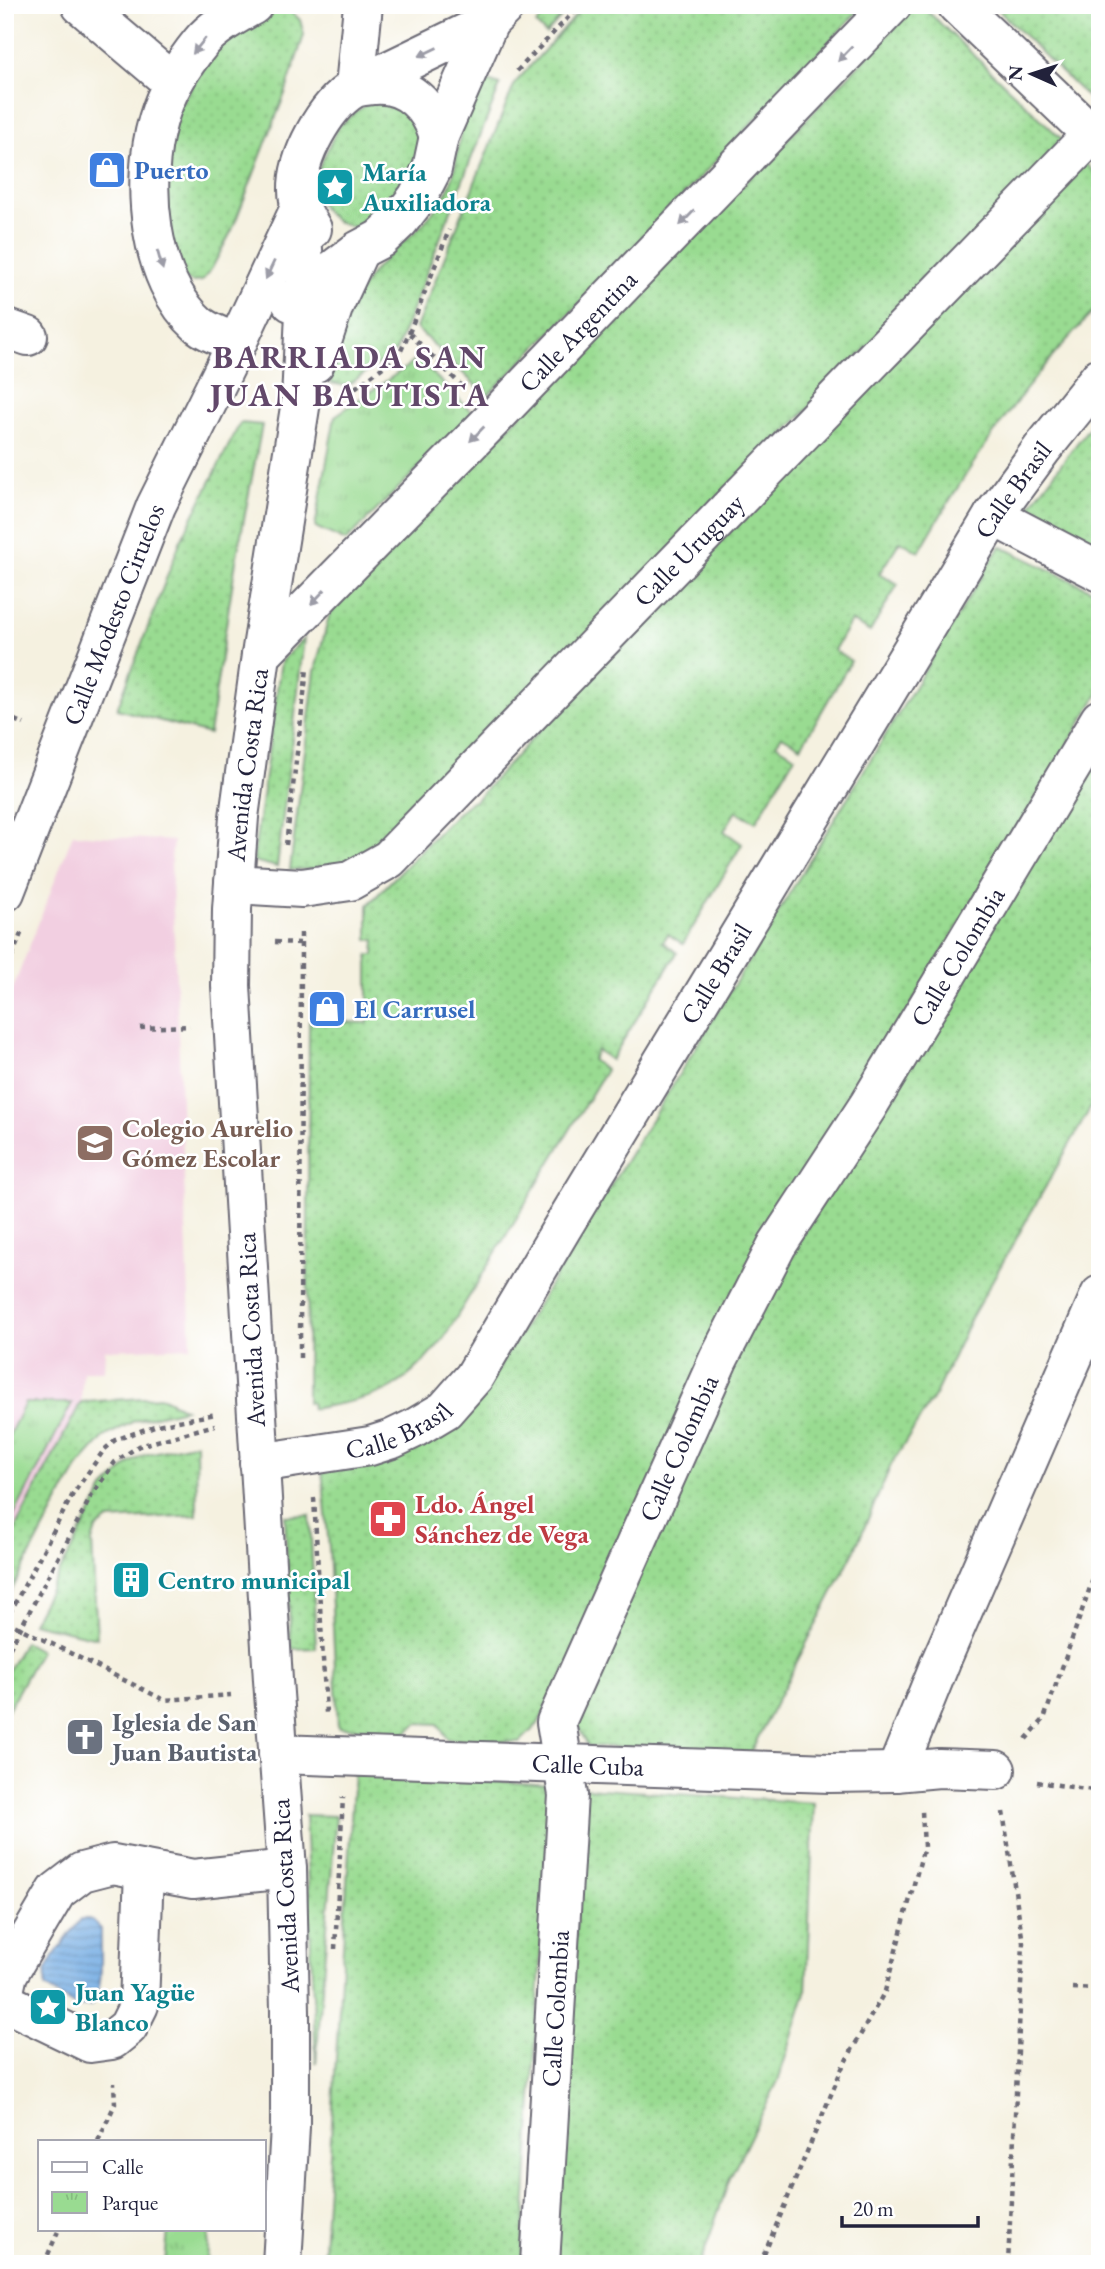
<svg xmlns="http://www.w3.org/2000/svg" width="1105" height="2269" viewBox="0 0 1105 2269" font-family="'EB Garamond',serif">
<defs>
<pattern id="park-tufts" width="24" height="20" patternUnits="userSpaceOnUse" patternTransform="scale(1.75)"><rect width="24" height="20" fill="#99db91"/><path d="M3 7l-1-3M5 7V3M7 7l1-3M15 17l-1-3M17 17v-4M19 17l1-3" fill="none" stroke="#84bc7e"/></pattern>
<pattern id="garden-dots" width="8" height="8" patternUnits="userSpaceOnUse" patternTransform="scale(1.75)"><rect width="8" height="8" fill="#99db91"/><path d="M2 2h.1M6 6h.1" fill="none" stroke="#84bc7e" stroke-width="1.8" stroke-linecap="round"/></pattern>
<pattern id="water-rules" width="6" height="5" patternUnits="userSpaceOnUse" patternTransform="scale(1.75)"><rect width="6" height="5" fill="#73ace3"/><path d="M0 2.5h6" fill="none" stroke="#5e8cb9"/></pattern>
</defs>
<rect width="100%" height="100%" fill="#fff"/>
<filter id="ink" filterUnits="userSpaceOnUse"><feTurbulence type="fractalNoise" baseFrequency=".0143" numOctaves="2"/><feDisplacementMap in="SourceGraphic" scale="14" xChannelSelector="R" yChannelSelector="G"/><feConvolveMatrix kernelMatrix="1 2 1 2 8 2 1 2 1" color-interpolation-filters="sRGB"/></filter>
<filter id="wash" filterUnits="userSpaceOnUse"><feTurbulence type="fractalNoise" baseFrequency=".00686" numOctaves="4" result="noise"/><feDisplacementMap in="SourceGraphic" scale="28" xChannelSelector="R" yChannelSelector="G"/><feGaussianBlur stdDeviation="1.57" result="paint"/><feColorMatrix in="noise" values="0 0 0 0 0 0 0 0 0 0 0 0 0 0 0 0 0 1.4 0 .05"/><feComposite in="paint" operator="in"/></filter>
<g filter="url(#wash)">
<rect width="100%" height="100%" fill="#f5f1e0"/>
<path fill="#f2cfe1" d="M73,834L173,841L171,861L191,1347L105,1350L104,1371H83L81,1402L5,1548V1009Z"/>
<g fill="url(#park-tufts)" stroke="#5e7e66" stroke-width="2">
<path d="M418,359L473,413L346,541L315,527L335,416Z"/>
<path d="M25,1403H72L10,1523L5,1520V1443Z"/>
<path d="M168,2229H209L207,2264H165Z"/>
</g>
<g fill="url(#garden-dots)" stroke="#5e7e66" stroke-width="2">
<path d="M554,5H572L546,34L536,24Z"/>
<path d="M585,5H864L598,285L487,396L416,328L515,83Z"/>
<path d="M917,5H921L1065,142L380,853L338,868L290,870L315,671L330,612Z"/>
<path d="M993,5H1100L1098,108Z"/>
<path d="M281,8L292,12L300,20L304,35L286,91L232,230L212,268L202,281L192,282L183,278L167,229L166,189L174,114L219,44L267,11Z"/>
<path d="M482,79L500,85L396,351L347,386L330,383C337,338 352,290 386,258C409,237 432,219 447,191C458,170 456,146 463,124C468,109 476,94 482,79Z"/>
<path d="M369,103L386,104L412,117L423,148L403,190L369,225L353,227L337,222L324,210L315,194V176L338,127L354,113Z"/>
<path d="M1085,163L1100,178V305C1027,378 970,463 919,552L900,541L879,574L898,584L870,632L851,621L834,650L851,661L801,747L782,736L776,744L795,756L756,822L736,811L724,831L742,844L683,944L668,934L663,942L677,953L611,1060L597,1050L592,1060L606,1070L444,1338C428,1357 413,1375 392,1387C370,1400 337,1404 312,1409L311,1402L307,1403L309,1021L368,1023V955H374L375,940H368V905L455,815L472,801L474,802L561,707Z"/>
<path d="M1100,413V552L1026,511Z"/>
<path d="M240,423L262,425L236,561L209,734L117,709L180,542Z"/>
<path d="M1000,546L1100,594V691L916,996L538,1724L520,1742L448,1739L438,1724L418,1723L405,1733L338,1727L329,1548L322,1469L395,1449L459,1425L471,1413L734,985Z"/>
<path d="M304,638L277,867L253,861L281,661Z"/>
<path d="M1100,742V1091L971,1318L935,1395L891,1465L856,1547L750,1753L588,1746L573,1716L761,1304Z"/>
<path d="M161,1397L185,1409L134,1421L104,1437L81,1463L63,1493L5,1603V1548L81,1402Z"/>
<path d="M196,1443L197,1515L109,1520L96,1529L92,1542L97,1638L32,1623L104,1489L129,1464L144,1455Z"/>
<path d="M310,1515L316,1648L291,1649L285,1516Z"/>
<path d="M24,1642L40,1651L5,1715V1676Z"/>
<path d="M354,1772L551,1785L522,2264H323Z"/>
<path d="M585,1788L814,1803L806,1992L778,2081L730,2178L700,2264H553Z"/>
<path d="M305,1815L336,1816L316,2063Z"/>
</g>
<path fill="url(#water-rules)" stroke="#4a678f" stroke-width="2" d="M81,1919H90L101,1929C100,1952 105,1985 92,2005L77,2007L45,1987L46,1972L53,1957Z"/>
</g>
<g filter="url(#ink)">
<g fill="none" stroke-linecap="round" stroke-linejoin="round">
<g stroke="#6c6a75" stroke-width="42">
<g id="street">
<path d="M81,5L173,83"/>
<path d="M957,5L1100,142"/>
<path d="M359,85L489,22"/>
<path d="M355,87L363,5"/>
<path d="M312,229C304,216 298,205 298,190C297,157 325,106 353,89C358,86 367,86 374,85C407,82 430,107 439,136"/>
<path d="M291,302L359,250L380,239L399,221L417,198L432,169L439,136L489,22L506,5"/>
<path d="M5,328L28,336"/>
<path d="M237,343C225,338 209,333 199,325C148,280 140,182 158,120C166,92 183,64 201,42C214,26 236,15 253,5"/>
<path d="M315,363L334,305L358,253"/>
<path d="M993,516L1100,572"/>
<path id="s1" d="M261,655L494,418L892,5"/>
<path id="s2" d="M234,884L302,888L350,881L389,859L1100,126"/>
<path id="s3" d="M5,892L156,506L237,343L299,210"/>
<path id="s4" d="M259,1463L370,1446L392,1439L413,1429L445,1410L474,1377L562,1228L993,516L1042,449L1100,377"/>
<path id="s5" d="M278,1754L830,1773L896,1772"/>
<path d="M996,1770L939,1768L896,1772L941,1661L1100,1295"/>
<path d="M5,1987L8,1974L57,1891L82,1872L113,1864L193,1879L287,1869"/>
<path d="M5,1994L9,2004L90,2043L112,2040L128,2027L139,2005L144,1870"/>
<path id="s6" d="M282,2264L290,2127V2011L287,1869L273,1680L231,986L232,909L239,817L261,655L301,401L306,290L300,209"/>
<path id="s7" d="M540,2264L568,1795L556,1722L718,1360L777,1245L868,1106L1100,719"/>
</g>
</g>
<g stroke="#6c6a75" stroke-width="4.5" stroke-dasharray="5 5" stroke-linecap="butt">
<path d="M517,71L580,5"/>
<path d="M409,333L449,230"/>
<path d="M347,394L399,355L409,333L464,388"/>
<path d="M5,716L24,724"/>
<path d="M286,845L307,669"/>
<path d="M275,942L301,943"/>
<path d="M5,975L22,931"/>
<path d="M140,1028L190,1026"/>
<path d="M300,1358L301,929"/>
<path d="M314,1498L326,1713"/>
<path d="M6,1621L164,1700L231,1695"/>
<path d="M5,1622L73,1494L104,1450L115,1440L157,1425L216,1414"/>
<path d="M5,1657L93,1493L115,1462L139,1446L215,1425"/>
<path d="M1026,1739L1044,1719L1100,1559"/>
<path d="M1037,1782L1100,1791"/>
<path d="M1003,1812L1023,1943L1008,2264"/>
<path d="M335,1949L343,1797"/>
<path d="M1072,1988L1100,1989"/>
<path d="M98,2141L115,2104L114,2083"/>
<path d="M44,2264L59,2229"/>
<path d="M760,2264L843,2066L885,1991L924,1847L922,1811"/>
</g>
<use href="#street" stroke="#fff" stroke-width="38"/>
</g>
<defs><path id="oneway-solid" d="M-6-.8H1V-3.2L6.5 0L1 3.2V.8H-6Z" transform="scale(1.75)"/></defs>
<g fill="#9c9ca7">
<use href="#oneway-solid" transform="translate(199 46) rotate(129)"/>
<use href="#oneway-solid" transform="translate(428 52) rotate(154)"/>
<use href="#oneway-solid" transform="translate(845 54) rotate(134)"/>
<use href="#oneway-solid" transform="translate(687 218) rotate(134)"/>
<use href="#oneway-solid" transform="translate(160 260) rotate(74)"/>
<use href="#oneway-solid" transform="translate(270 270) rotate(115)"/>
<use href="#oneway-solid" transform="translate(477 434) rotate(134)"/>
<use href="#oneway-solid" transform="translate(318 597) rotate(134)"/>
</g>
</g>
<defs>
<g id="shop-square" transform="scale(2.0125)"><rect x="-9" y="-9" width="18" height="18" rx="4" fill="#3f7fe0" stroke="#fff"/><path d="M-5-2.5h2.3a2.7 3.5 0 0 1 5.4 0H5L5.5 6h-11ZM-1.5-2.5h3a1.5 2.3 0 0 0-3 0Z" fill="#fff"/></g>
<g id="sight-square" transform="scale(2.0125)"><rect x="-9" y="-9" width="18" height="18" rx="4" fill="#0f9aa8" stroke="#fff"/><path d="M0-6L1.8-2.2L6-1.7L2.9 1.2L3.7 5.4L0 3.3L-3.7 5.4L-2.9 1.2L-6-1.7L-1.8-2.2Z" fill="#fff"/></g>
<g id="school-square" transform="scale(2.0125)"><rect x="-9" y="-9" width="18" height="18" rx="4" fill="#8d6e63" stroke="#fff"/><path d="M0-5L7-2L0 1L-7-2ZM-4 1L0 2.5L4 1V4Q0 6-4 4Z" fill="#fff"/></g>
<g id="pharmacy-square" transform="scale(2.0125)"><rect x="-9" y="-9" width="18" height="18" rx="4" fill="#e0444e" stroke="#fff"/><path d="M-2-6h4v4h4v4h-4v4h-4v-4h-4v-4h4Z" fill="#fff"/></g>
<g id="building-square" transform="scale(2.0125)"><rect x="-9" y="-9" width="18" height="18" rx="4" fill="#0f9aa8" stroke="#fff"/><path d="M-4-6H4V6H1V3H-1V6H-4ZM-2.5-4.3h1.7v1.8h-1.7ZM.8-4.3h1.7v1.8H.8ZM-2.5-1h1.7V.8h-1.7ZM.8-1h1.7V.8H.8Z" fill="#fff"/></g>
<g id="church-square" transform="scale(2.0125)"><rect x="-9" y="-9" width="18" height="18" rx="4" fill="#6b7280" stroke="#fff"/><path d="M-1.2-6h2.4v3.5h3.3v2.4h-3.3V6h-2.4V-.1h-3.3v-2.4h3.3Z" fill="#fff"/></g>
</defs>
<g fill-rule="evenodd">
<use href="#shop-square" x="107" y="170"/>
<use href="#sight-square" x="335" y="187"/>
<use href="#shop-square" x="327" y="1009"/>
<use href="#school-square" x="95" y="1143"/>
<use href="#pharmacy-square" x="388" y="1519"/>
<use href="#building-square" x="131" y="1580"/>
<use href="#church-square" x="85" y="1737"/>
<use href="#sight-square" x="48" y="2007"/>
</g>
<g text-anchor="middle" dominant-baseline="central" stroke-width="5" stroke-linejoin="round" paint-order="stroke">
<g font-size="26" font-weight="bold" fill="#366cbe" stroke="#fff" text-anchor="start">
<text x="134" y="170">Puerto</text>
<text x="354" y="1009">El Carrusel</text>
</g>
<g font-size="26" font-weight="bold" fill="#0d838f" stroke="#fff" text-anchor="start">
<text x="362" y="172">María<tspan x="362" dy="30">Auxiliadora</tspan></text>
<text x="158" y="1580">Centro municipal</text>
<text x="75" y="1992">Juan Yagüe<tspan x="75" dy="30">Blanco</tspan></text>
</g>
<g font-size="26" fill="#22223b" stroke="#fff">
<text stroke="none"><textPath href="#s1" startOffset="453">Calle Argentina</textPath></text>
<text stroke="none"><textPath href="#s4" startOffset="1278">Calle Brasil</textPath></text>
<text stroke="none"><textPath href="#s2" startOffset="592">Calle Uruguay</textPath></text>
<text stroke="none"><textPath href="#s3" startOffset="298">Calle Modesto Ciruelos</textPath></text>
<text stroke="none"><textPath href="#s6" startOffset="1502">Avenida Costa Rica</textPath></text>
<text stroke="none"><textPath href="#s7" startOffset="1410">Calle Colombia</textPath></text>
<text stroke="none"><textPath href="#s4" startOffset="710">Calle Brasil</textPath></text>
<text transform="translate(251 1330) rotate(-93)">Avenida Costa Rica</text>
<text stroke="none"><textPath href="#s4" startOffset="144">Calle Brasil</textPath></text>
<text stroke="none"><textPath href="#s7" startOffset="844">Calle Colombia</textPath></text>
<text stroke="none"><textPath href="#s5" startOffset="310">Calle Cuba</textPath></text>
<text transform="translate(285 1896) rotate(-93)">Avenida Costa Rica</text>
<text stroke="none"><textPath href="#s7" startOffset="256">Calle Colombia</textPath></text>
</g>
<g font-size="26" font-weight="bold" fill="#785e54" stroke="#fff" text-anchor="start">
<text x="122" y="1128">Colegio Aurelio<tspan x="122" dy="30">Gómez Escolar</tspan></text>
</g>
<g font-size="26" font-weight="bold" fill="#be3a42" stroke="#fff" text-anchor="start">
<text x="415" y="1504">Ldo. Ángel<tspan x="415" dy="30">Sánchez de Vega</tspan></text>
</g>
<g font-size="26" font-weight="bold" fill="#5b616d" stroke="#fff" text-anchor="start">
<text x="112" y="1722">Iglesia de San<tspan x="112" dy="30">Juan Bautista</tspan></text>
</g>
<g font-size="33" font-weight="bold" letter-spacing="2" fill="#62486a" stroke="#fff">
<text x="350" y="356">BARRIADA SAN<tspan x="350" dy="38">JUAN BAUTISTA</tspan></text>
</g>
</g>
<rect width="1105" height="2269" fill="none" stroke="#fff" stroke-width="28"/>
<rect x="38" y="2140" width="228" height="91" fill="#ffffff" stroke="#a7a7b1" stroke-width="2"/>
<rect x="52" y="2162" width="35" height="10" fill="#ffffff" stroke="#a7a7b1" stroke-width="2"/>
<text x="102" y="2174" font-size="21" fill="#22223b">Calle</text>
<rect x="52" y="2192" width="35" height="21" fill="url(#park-tufts)" stroke="#a7a7b1" stroke-width="2"/>
<text x="102" y="2210" font-size="21" fill="#22223b">Parque</text>
<g transform="translate(1032 74) rotate(273)" stroke="#ffffff" stroke-width="5" paint-order="stroke">
<path d="M0-5L12 26L0 18L-12 26Z" fill="#22223b"/>
<text y="-10" font-size="19" font-weight="bold" text-anchor="middle" fill="#22223b">N</text>
</g>
<path d="M842 2216v10h136v-10" fill="none" stroke="#22223b" stroke-width="3.5"/>
<text x="853" y="2216" font-size="21" fill="#22223b" stroke="#ffffff" stroke-width="5" paint-order="stroke">20 m</text>
</svg>
